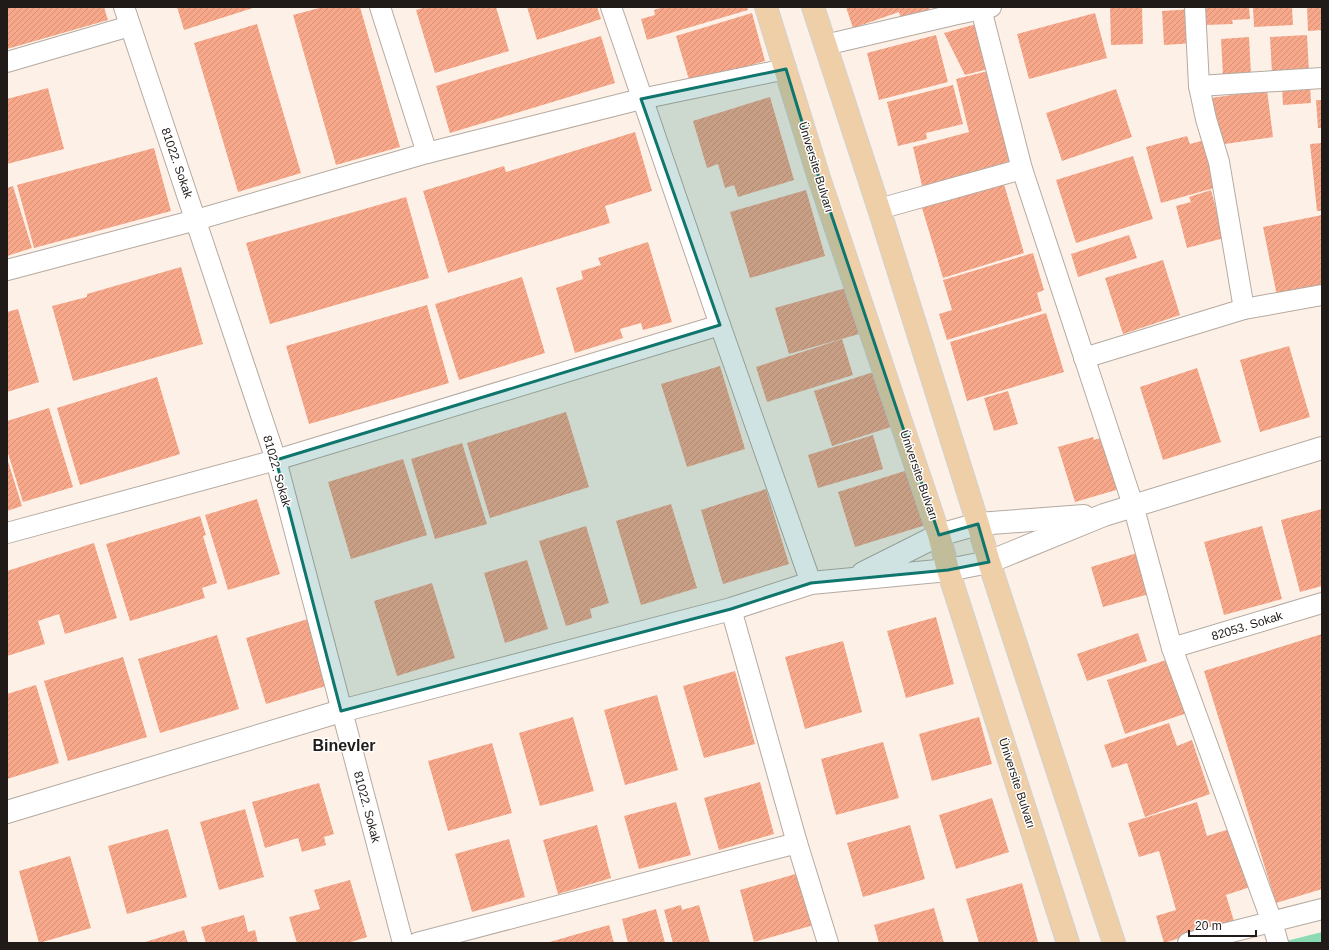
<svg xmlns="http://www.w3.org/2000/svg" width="1329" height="950" viewBox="0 0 1329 950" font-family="Arial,sans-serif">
<defs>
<pattern id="building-hatch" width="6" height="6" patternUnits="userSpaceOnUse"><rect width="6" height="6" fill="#f7a88b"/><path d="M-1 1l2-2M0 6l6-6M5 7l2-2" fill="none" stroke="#d39077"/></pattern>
</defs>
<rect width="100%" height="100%" fill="#fdf1e7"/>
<path fill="#8ddbb5" d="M1322,932V943H1282V942Z"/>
<g fill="url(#building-hatch)">
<path d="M7,7H104L108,20L7,49Z"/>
<path d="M177,7H256L184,30Z"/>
<path d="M323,7H360L400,147L336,165L293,15Z"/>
<path d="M426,7H496L509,51L435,73L416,10Z"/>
<path d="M527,7H597L601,19L537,40Z"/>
<path d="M663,7H747L748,10L647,40L641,19L655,15L654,10Z"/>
<path d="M846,7H929L930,10L901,19L899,12L853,28Z"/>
<path d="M1110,7H1142L1143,44L1111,45Z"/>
<path d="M1203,7H1249L1250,19L1232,20L1233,24L1205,25Z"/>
<path d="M1253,7H1292L1293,25L1254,27Z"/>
<path d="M1307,7H1322V30L1308,31Z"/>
<path d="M1193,9L1195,43L1164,45L1162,11Z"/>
<path d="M752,13L765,61L690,83L676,36Z"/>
<path d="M1095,13L1107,58L1029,79L1017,34Z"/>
<path d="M980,23L992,68L965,75L944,33Z"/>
<path d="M257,24L301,173L238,192L194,43Z"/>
<path d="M936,35L948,82L879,100L867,53Z"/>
<path d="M1307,35L1309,72L1272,74L1270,37Z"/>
<path d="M601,36L615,83L450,133L436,86Z"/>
<path d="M1249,37L1251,74L1223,76L1221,39Z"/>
<path d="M992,70L1016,166L923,190L913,147L969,132L956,79Z"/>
<path d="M953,85L963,124L926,133L927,139L898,146L887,102Z"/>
<path d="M1310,86L1311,103L1283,105L1282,88Z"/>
<path d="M48,88L64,149L7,164V99Z"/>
<path d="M1116,89L1132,137L1062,161L1046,113Z"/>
<path d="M1267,90L1273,137L1218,145L1211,98Z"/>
<path d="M770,97L794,180L738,197L734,185L725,188L718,164L707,168L693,121Z"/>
<path d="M1316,100H1322V128H1318Z"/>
<path d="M635,132L652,191L605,206L610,223L448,273L423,191L504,166L506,172Z"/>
<path d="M1187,136L1190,144L1208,139L1221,186L1161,203L1146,147Z"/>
<path d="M1322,143V211H1317L1310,144Z"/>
<path d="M154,148L171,211L34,248L17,185Z"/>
<path d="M1133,156L1153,219L1076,243L1056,180Z"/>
<path d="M1004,184L1024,253L943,278L922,208Z"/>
<path d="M13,186L32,248L7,256V188Z"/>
<path d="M806,190L825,256L750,278L730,212Z"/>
<path d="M1211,190L1224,238L1187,248L1176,206L1191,202L1189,197Z"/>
<path d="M406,197L429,278L270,324L246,243Z"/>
<path d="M1322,215V287L1277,296L1263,227Z"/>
<path d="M1129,235L1137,258L1078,277L1071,254Z"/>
<path d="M648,242L672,322L643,330L641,323L620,329L623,338L575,353L556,288L583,279L581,271L601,265L598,258Z"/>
<path d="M1033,253L1044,290L1037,293L1042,311L947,340L939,314L952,310L943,280Z"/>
<path d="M1163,260L1180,315L1123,334L1105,278Z"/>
<path d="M181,267L203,344L73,381L52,306L87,297V294Z"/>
<path d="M522,277L545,353L459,380L435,304Z"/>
<path d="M846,288L859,334L789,354L775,308Z"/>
<path d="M427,305L449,383L309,424L286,346Z"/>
<path d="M18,309L39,382L7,392V312Z"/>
<path d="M1046,313L1064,372L967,401L950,342Z"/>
<path d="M842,339L853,375L767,402L756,367Z"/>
<path d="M1289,346L1310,417L1260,432L1240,360Z"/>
<path d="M720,366L745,449L687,467L661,384Z"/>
<path d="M1197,368L1221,442L1163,460L1140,387Z"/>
<path d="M880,370L897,425L832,446L814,391Z"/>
<path d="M157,377L180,454L80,485L57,408Z"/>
<path d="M1008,391L1018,424L994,431L984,398Z"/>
<path d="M49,408L73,487L23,502L7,450V421Z"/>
<path d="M566,412L589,487L490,518L467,443Z"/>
<path d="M873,435L883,469L818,488L808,455Z"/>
<path d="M1107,436L1123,488L1075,502L1058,447L1093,437L1094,440Z"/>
<path d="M462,443L487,524L435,539L411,459Z"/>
<path d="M7,458L22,506L7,511Z"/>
<path d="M403,459L427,535L351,559L328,482Z"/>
<path d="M911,469L929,524L855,547L838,492Z"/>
<path d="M766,489L789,564L723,584L701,510Z"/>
<path d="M257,499L280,574L228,590L205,515Z"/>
<path d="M671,504L697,588L641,605L616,521Z"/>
<path d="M1322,509V586L1300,592L1281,520Z"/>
<path d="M200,516L206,535L203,536L217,583L202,588L205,598L130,621L106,544Z"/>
<path d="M586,526L609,603L590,609L592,618L566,626L539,541Z"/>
<path d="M1262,526L1282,599L1224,615L1204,542Z"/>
<path d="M94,543L117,618L65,634L59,614L38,621L45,644L7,656V571Z"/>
<path d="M1137,553L1149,594L1103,607L1091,567Z"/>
<path d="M527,560L548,629L505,643L484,573Z"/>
<path d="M432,583L455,658L397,676L374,601Z"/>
<path d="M936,617L954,684L906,698L887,631Z"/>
<path d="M308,619L329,685L266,704L246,638Z"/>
<path d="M1138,633L1147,661L1087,681L1077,654Z"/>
<path d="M1322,634V889L1276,903L1204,671Z"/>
<path d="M217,635L239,709L160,733L138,659Z"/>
<path d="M843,641L862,712L805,729L785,657Z"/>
<path d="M123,657L147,737L68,761L44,681Z"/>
<path d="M1172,658L1190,712L1125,734L1107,680Z"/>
<path d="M735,671L755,744L704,758L683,686Z"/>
<path d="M36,685L59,763L7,779V694Z"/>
<path d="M657,695L678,770L625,785L604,710Z"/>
<path d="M573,717L594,791L540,806L519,733Z"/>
<path d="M979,717L992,764L932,781L919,734Z"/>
<path d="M1169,723L1177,746L1192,740L1210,794L1145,817L1127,763L1112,768L1104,745Z"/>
<path d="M883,742L899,798L836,815L821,759Z"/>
<path d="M492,743L512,813L448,831L428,761Z"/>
<path d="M760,782L774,834L719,850L704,798Z"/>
<path d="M319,783L334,834L324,837L326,845L302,852L298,838L265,848L252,802Z"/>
<path d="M992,798L1009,852L956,869L939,815Z"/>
<path d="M676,802L691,855L639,869L624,816Z"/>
<path d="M1197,802L1207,836L1233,828L1250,887L1226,895L1234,921L1164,943L1156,916L1176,910L1159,851L1139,857L1128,823Z"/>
<path d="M245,809L264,877L219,890L200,822Z"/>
<path d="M597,825L611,878L558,894L543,840Z"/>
<path d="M910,825L925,879L863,897L847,843Z"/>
<path d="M168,829L187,897L127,914L108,846Z"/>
<path d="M509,839L525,897L472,912L455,854Z"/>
<path d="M70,856L91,928L39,943L19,871Z"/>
<path d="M799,873L814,925L754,942L740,890Z"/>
<path d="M350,880L367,937L348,943H297L289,917L320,909L314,890Z"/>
<path d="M1022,883L1038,942L1033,943H979L966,899Z"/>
<path d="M681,905L682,910L699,905L710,943H673L664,910Z"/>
<path d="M934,908L944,943H879L874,925Z"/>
<path d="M656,909L665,943H628L622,919Z"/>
<path d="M244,915L248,932L255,930L258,943H206L201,927Z"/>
<path d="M609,925L614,943H546Z"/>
<path d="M184,930L188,943H142Z"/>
</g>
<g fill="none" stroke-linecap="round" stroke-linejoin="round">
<g stroke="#b5aaa1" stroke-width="22">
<g id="minor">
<path d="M124,7L276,460L403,943"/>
<path d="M380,7L427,153"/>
<path d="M611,7L720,325L811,583"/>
<path d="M1195,7L1199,86L1206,119L1219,162L1244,309"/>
<path d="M981,9L1022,169"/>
<path d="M825,45L953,15L991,7"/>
<path d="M7,62L130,26"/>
<path d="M1199,86L1322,78"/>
<path d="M879,209L1022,169L1133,505L1172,648L1272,922L1278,943"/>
<path d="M7,270L196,220L427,153L641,99L786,69"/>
<path d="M1084,358L1244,309L1322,295"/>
<path d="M7,533L276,460L720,325"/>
<path d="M731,609L797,843L828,943"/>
<path d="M1172,648L1322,603"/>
<path d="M417,943L797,843"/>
<path d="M1188,943L1322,909"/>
</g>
</g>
<g stroke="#b5aaa1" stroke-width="24">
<g id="tertiary">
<path d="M863,573L939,535L978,524L1084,516"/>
<path d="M7,812L341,711L731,609L811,583L948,570L989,562L1104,515L1322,448"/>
</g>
</g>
<g stroke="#d2d1d1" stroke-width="24">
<g id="primary">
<path d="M766,7L819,178L939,535L948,570L1068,943"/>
<path d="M813,7L879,209L978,524L989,562L1114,943"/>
</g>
</g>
<use href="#minor" stroke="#fff" stroke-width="20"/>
<use href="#tertiary" stroke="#fff" stroke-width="22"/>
<use href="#primary" stroke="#eecfa7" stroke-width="22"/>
</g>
<path fill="#0f766e" fill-opacity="0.2" stroke="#0f766e" stroke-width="3" stroke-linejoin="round" d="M786,69L819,178L939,535L978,524L989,562L948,570L811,583L731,609L341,711L276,460L720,325L641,99Z"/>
<g text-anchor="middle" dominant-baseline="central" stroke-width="3" stroke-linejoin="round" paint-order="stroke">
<g font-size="12" fill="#201b18" stroke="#fff">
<text transform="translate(177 163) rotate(71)">81022. Sokak</text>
<text transform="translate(816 167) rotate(73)">Üniversite Bulvarı</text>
<text transform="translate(277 471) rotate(74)">81022. Sokak</text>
<text transform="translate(919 475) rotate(71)">Üniversite Bulvarı</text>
<text transform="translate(1247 626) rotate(-17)">82053. Sokak</text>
<text transform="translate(1017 783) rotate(72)">Üniversite Bulvarı</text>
<text transform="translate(367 807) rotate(75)">81022. Sokak</text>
</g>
<g font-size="16" font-weight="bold" fill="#201b18" stroke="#fff">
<text x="344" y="745">Binevler</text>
</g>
</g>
<rect width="1329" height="950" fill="none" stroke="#201b18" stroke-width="16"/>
<path d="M1189 930v6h67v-6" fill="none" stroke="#201b18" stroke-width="2"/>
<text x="1195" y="930" font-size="12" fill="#201b18" stroke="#ffffff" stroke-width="3" paint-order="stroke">20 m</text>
</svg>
